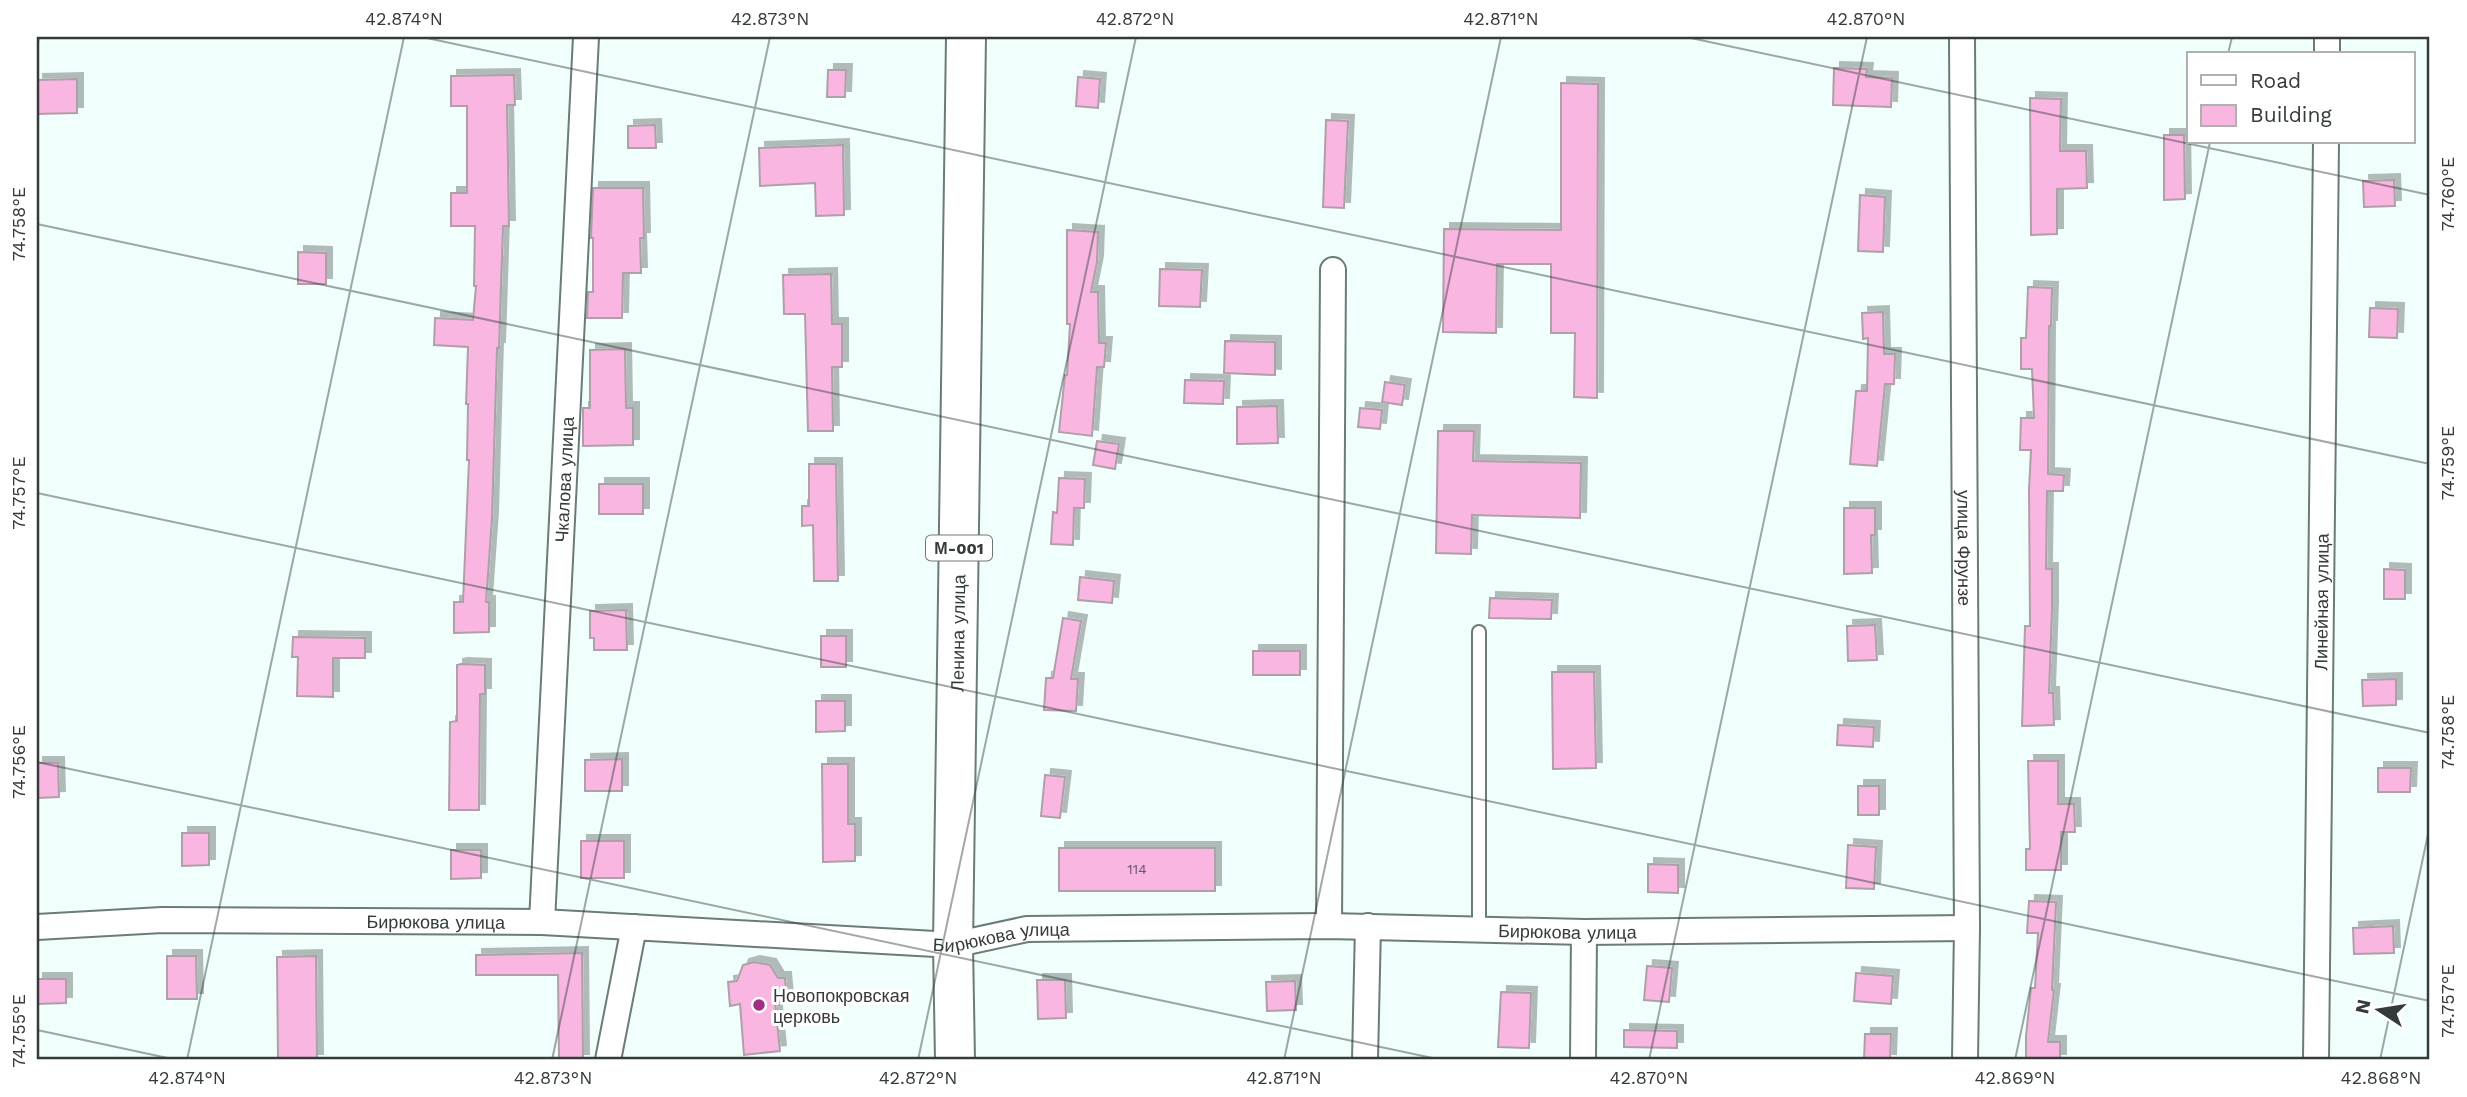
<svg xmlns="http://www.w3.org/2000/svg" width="2467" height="1097" viewBox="0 0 2467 1097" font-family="'Work Sans',sans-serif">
<defs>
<filter id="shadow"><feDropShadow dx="6" dy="-6" stdDeviation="0" flood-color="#0004"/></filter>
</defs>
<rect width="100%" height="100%" fill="#f0fffc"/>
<g fill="#f9b6e1" stroke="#ada0a8" stroke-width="2" filter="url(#shadow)">
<path d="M1834,68L1867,69L1866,77L1892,78L1891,107L1833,105Z"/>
<path d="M828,70H846L845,97H827Z"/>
<path d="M514,75L515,105H507L509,226H503L499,348H497L492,518L486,602H489V632L454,633V602H463L469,460H467L468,404H466L468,347L434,345L435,318L473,320L476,286H474L475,226H451V193H467V106H451V76Z"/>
<path d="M1078,77L1100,79L1098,108L1076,106Z"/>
<path d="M77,79V113L37,114V80Z"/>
<path d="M1561,83L1598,84L1597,398L1574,397L1575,333H1551V264H1497L1496,333L1443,332L1444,229L1561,230Z"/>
<path d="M2030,98L2061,99L2060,151H2086L2087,188L2057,189V234L2031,235Z"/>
<path d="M1326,120L1348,121L1344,208L1323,207Z"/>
<path d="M655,125L656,148H628V126Z"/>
<path d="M2164,135H2184L2185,199L2164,200Z"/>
<path d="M843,145L844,215L816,216L815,183L760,186L759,148Z"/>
<path d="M2394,180L2395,206L2364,207L2363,181Z"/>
<path d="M593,188H643L644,238H640L641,273H623L622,318H587L588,292H593V238H591Z"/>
<path d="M1860,195L1885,197L1883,252L1858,251Z"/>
<path d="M1067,230L1098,232L1097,262L1091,292H1098L1099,343H1106L1104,367H1097L1092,436L1059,432L1065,375H1067L1070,324H1067Z"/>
<path d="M298,252L326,253V284H298Z"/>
<path d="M1160,269L1202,270L1200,307L1159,306Z"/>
<path d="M831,274L832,324H842V367H832L833,431H808L805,314H784L783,275Z"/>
<path d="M2028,287L2052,288L2051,326H2049L2048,474L2064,475L2063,491H2047L2046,569H2052V608L2049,693H2053L2054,725L2022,726L2025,626H2030L2029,490L2031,450H2020L2021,418H2034L2032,369H2021V338H2026Z"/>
<path d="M2370,308L2398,309L2397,338L2369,337Z"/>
<path d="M1883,312L1884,354H1895L1894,384H1885L1877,466L1850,464L1856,391H1867L1868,338L1863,339L1862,313Z"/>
<path d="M1225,341L1275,342V375L1224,373Z"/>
<path d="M625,349L626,408H633V445L583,446V408H590V350Z"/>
<path d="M1185,380L1224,381L1223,404L1184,403Z"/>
<path d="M1385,382L1405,385L1402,405L1382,402Z"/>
<path d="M1277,406L1278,443L1237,444V407Z"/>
<path d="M1360,408L1382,410L1380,429L1358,427Z"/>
<path d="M1438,431H1474L1473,461L1581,463L1580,518L1472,515L1471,554L1436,553Z"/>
<path d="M1097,441L1119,444L1115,469L1093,465Z"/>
<path d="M809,464H836L838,581H814L813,525L802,526V506H809Z"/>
<path d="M1059,478L1085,479L1084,508H1074L1073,545L1051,544L1053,512L1057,513Z"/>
<rect x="599" y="484" width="44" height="30"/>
<path d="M1844,508H1875V535H1871L1872,573L1844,574Z"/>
<path d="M2384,569L2405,570V599H2384Z"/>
<path d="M1080,577L1114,581L1112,603L1078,600Z"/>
<path d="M1490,598L1552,600L1551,619L1489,618Z"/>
<path d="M626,610L627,650H594V638H590V611Z"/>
<path d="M1063,618L1081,621L1071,679H1078L1076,711L1044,710L1046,678H1053Z"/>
<path d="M1875,625L1877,660L1848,661L1847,626Z"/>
<rect x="821" y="636" width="25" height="31"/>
<path d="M293,637L365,638V658H333V697L297,696L298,657H292Z"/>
<rect x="1253" y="651" width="47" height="24"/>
<path d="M461,664L485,665V694H480L479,810H449L450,722L457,721V665Z"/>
<path d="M1552,672H1594L1596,768L1553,769Z"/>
<path d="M2396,679V705L2363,706L2362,680Z"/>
<path d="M816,701H845V731L816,732Z"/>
<path d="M1838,725L1874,727L1873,747L1837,745Z"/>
<path d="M622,759V791H585V760Z"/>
<path d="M2028,761H2058V804H2074L2075,832H2061V870H2026V849H2030Z"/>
<path d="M37,763H58L59,797L37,798Z"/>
<path d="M822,764H848V824H855V861L823,862Z"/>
<path d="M2378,768H2411L2410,792H2378Z"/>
<path d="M1045,775L1065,777L1060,818L1041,816Z"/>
<rect x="1858" y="786" width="21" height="29"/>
<path d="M182,833H209V865L182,866Z"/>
<rect x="581" y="841" width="43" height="37"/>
<path d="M1848,845L1876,847L1874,889L1846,888Z"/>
<rect x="1059" y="848" width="156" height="43"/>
<path d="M451,850H481V878L451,879Z"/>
<path d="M1648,864L1678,865V893L1648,892Z"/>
<path d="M2029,901L2056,902L2052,990H2054L2048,1042H2060V1060H2026V1036L2031,988H2035L2038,933H2027Z"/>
<path d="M2393,926L2394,953L2354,954L2353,928Z"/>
<path d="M582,953L583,1060H559L558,975H476V955Z"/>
<path d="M167,956H196L197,999H167Z"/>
<path d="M316,956L317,1060H278L277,957Z"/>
<path d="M754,962L770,965L778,978H785L787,1001L775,1003L780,1051L744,1055L740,1004L730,1006L728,982L737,981L743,965Z"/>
<path d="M1647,966L1672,968L1669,1002L1644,1000Z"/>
<path d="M1856,973L1893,976L1891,1004L1854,1001Z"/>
<path d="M37,979H66V1003L37,1004Z"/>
<path d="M1037,980H1065L1066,1018L1038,1019Z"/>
<path d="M1295,981L1296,1010L1267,1011L1266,982Z"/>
<path d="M1501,992L1531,993L1529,1048L1498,1047Z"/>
<path d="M1624,1030L1677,1031V1048L1624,1047Z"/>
<path d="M1865,1034H1891L1890,1060H1864Z"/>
</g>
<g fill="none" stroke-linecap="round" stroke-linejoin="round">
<g stroke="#6b7b78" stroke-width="16">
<path id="lane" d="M1479,632V929"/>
</g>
<g stroke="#6b7b78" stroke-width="28">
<g id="street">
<path id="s1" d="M1962,37L1967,928L1965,1060"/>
<path d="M2327,54V37"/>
<path id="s2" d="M542,922L586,37"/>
<path d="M1329,926L1333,270"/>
<path id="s3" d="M37,927L162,920L542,922L953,945L1027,929L1329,926L1584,932L1967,928"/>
<path d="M608,1060L634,927"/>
<path d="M1365,1060L1368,926"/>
<path d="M1583,1060L1584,932"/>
<path id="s4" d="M2316,1060L2326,142"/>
</g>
</g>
<g stroke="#6b7b78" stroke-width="42">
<g id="primary">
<path id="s5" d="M955,1060L953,945L966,37"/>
</g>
</g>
<use href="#lane" stroke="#fff" stroke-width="12"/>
<use href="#street" stroke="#fff" stroke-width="24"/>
<use href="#primary" stroke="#fff" stroke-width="38"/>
</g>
<path fill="none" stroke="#343b3a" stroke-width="2" stroke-opacity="0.45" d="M422,37L2430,464M1686,37L2430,195M37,47L39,37M2228,54L2232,37M37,224L2430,733M37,493L2430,1001M37,762L1442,1060M37,1030L177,1060M187,1060L404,37M552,1060L770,37M918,1060L1136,37M1284,1060L1501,37M1649,1060L1867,37M2015,1060L2210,142M2380,1060L2430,825"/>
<circle fill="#a32c84" stroke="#fff" stroke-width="2.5" cx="759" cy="1005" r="7"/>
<g text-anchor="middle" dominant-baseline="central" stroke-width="6" stroke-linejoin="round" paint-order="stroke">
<g font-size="14" fill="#655a64">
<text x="1137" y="869">114</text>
</g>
<rect fill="#fff" stroke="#717675" stroke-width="2" x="926" y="535.5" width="66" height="25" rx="5"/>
<g font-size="16" font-weight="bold" fill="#343b3a">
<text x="959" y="548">М-001</text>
</g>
<g font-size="18" fill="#343b3a" stroke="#fff">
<text stroke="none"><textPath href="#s2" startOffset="443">Чкалова улица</textPath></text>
<text stroke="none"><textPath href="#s1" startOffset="511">улица Фрунзе</textPath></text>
<text stroke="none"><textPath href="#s4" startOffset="458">Линейная улица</textPath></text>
<text stroke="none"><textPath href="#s5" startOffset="427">Ленина улица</textPath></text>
<text stroke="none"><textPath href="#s3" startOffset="399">Бирюкова улица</textPath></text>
<text stroke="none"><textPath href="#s3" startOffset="1533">Бирюкова улица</textPath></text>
<text stroke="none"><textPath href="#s3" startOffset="966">Бирюкова улица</textPath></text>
</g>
<g font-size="18" fill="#343b3a" stroke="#fff" text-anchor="start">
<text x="773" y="995">Новопокровская<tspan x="773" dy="21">церковь</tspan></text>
</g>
</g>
<rect width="2467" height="1097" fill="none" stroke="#ffffff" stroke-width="77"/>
<rect x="2187" y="52" width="228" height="91" fill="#ffffff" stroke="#aeb1b0" stroke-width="2"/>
<rect x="2201" y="75" width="35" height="10" fill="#ffffff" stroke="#aeb1b0" stroke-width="2"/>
<text x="2250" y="88" font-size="21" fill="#343b3a">Road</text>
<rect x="2201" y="105" width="35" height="21" fill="#f9b6e1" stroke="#aeb1b0" stroke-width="2"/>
<text x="2250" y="122" font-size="21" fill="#343b3a">Building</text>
<g transform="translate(2379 1010) rotate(282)" stroke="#ffffff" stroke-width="5" paint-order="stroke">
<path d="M0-5L12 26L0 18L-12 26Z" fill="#343b3a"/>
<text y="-10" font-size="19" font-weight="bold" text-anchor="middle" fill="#343b3a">N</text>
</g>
<rect x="38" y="38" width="2390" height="1020" fill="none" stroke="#343b3a" stroke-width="2.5"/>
<g font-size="18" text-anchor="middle" fill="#343b3a">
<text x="404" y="25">42.874°N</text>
<text x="770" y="25">42.873°N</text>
<text x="1135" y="25">42.872°N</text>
<text x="1501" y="25">42.871°N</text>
<text x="1866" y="25">42.870°N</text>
<text transform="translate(2448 194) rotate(-90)" y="6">74.760°E</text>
<text transform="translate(19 224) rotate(-90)" y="6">74.758°E</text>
<text transform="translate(2448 463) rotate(-90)" y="6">74.759°E</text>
<text transform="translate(19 493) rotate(-90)" y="6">74.757°E</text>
<text transform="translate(2448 732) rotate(-90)" y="6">74.758°E</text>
<text transform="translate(19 762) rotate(-90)" y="6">74.756°E</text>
<text transform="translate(2448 1001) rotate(-90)" y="6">74.757°E</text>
<text transform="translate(19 1031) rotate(-90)" y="6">74.755°E</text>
<text x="187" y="1084">42.874°N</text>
<text x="553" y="1084">42.873°N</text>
<text x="918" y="1084">42.872°N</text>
<text x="1284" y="1084">42.871°N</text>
<text x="1649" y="1084">42.870°N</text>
<text x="2015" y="1084">42.869°N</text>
<text x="2381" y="1084">42.868°N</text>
</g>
</svg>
